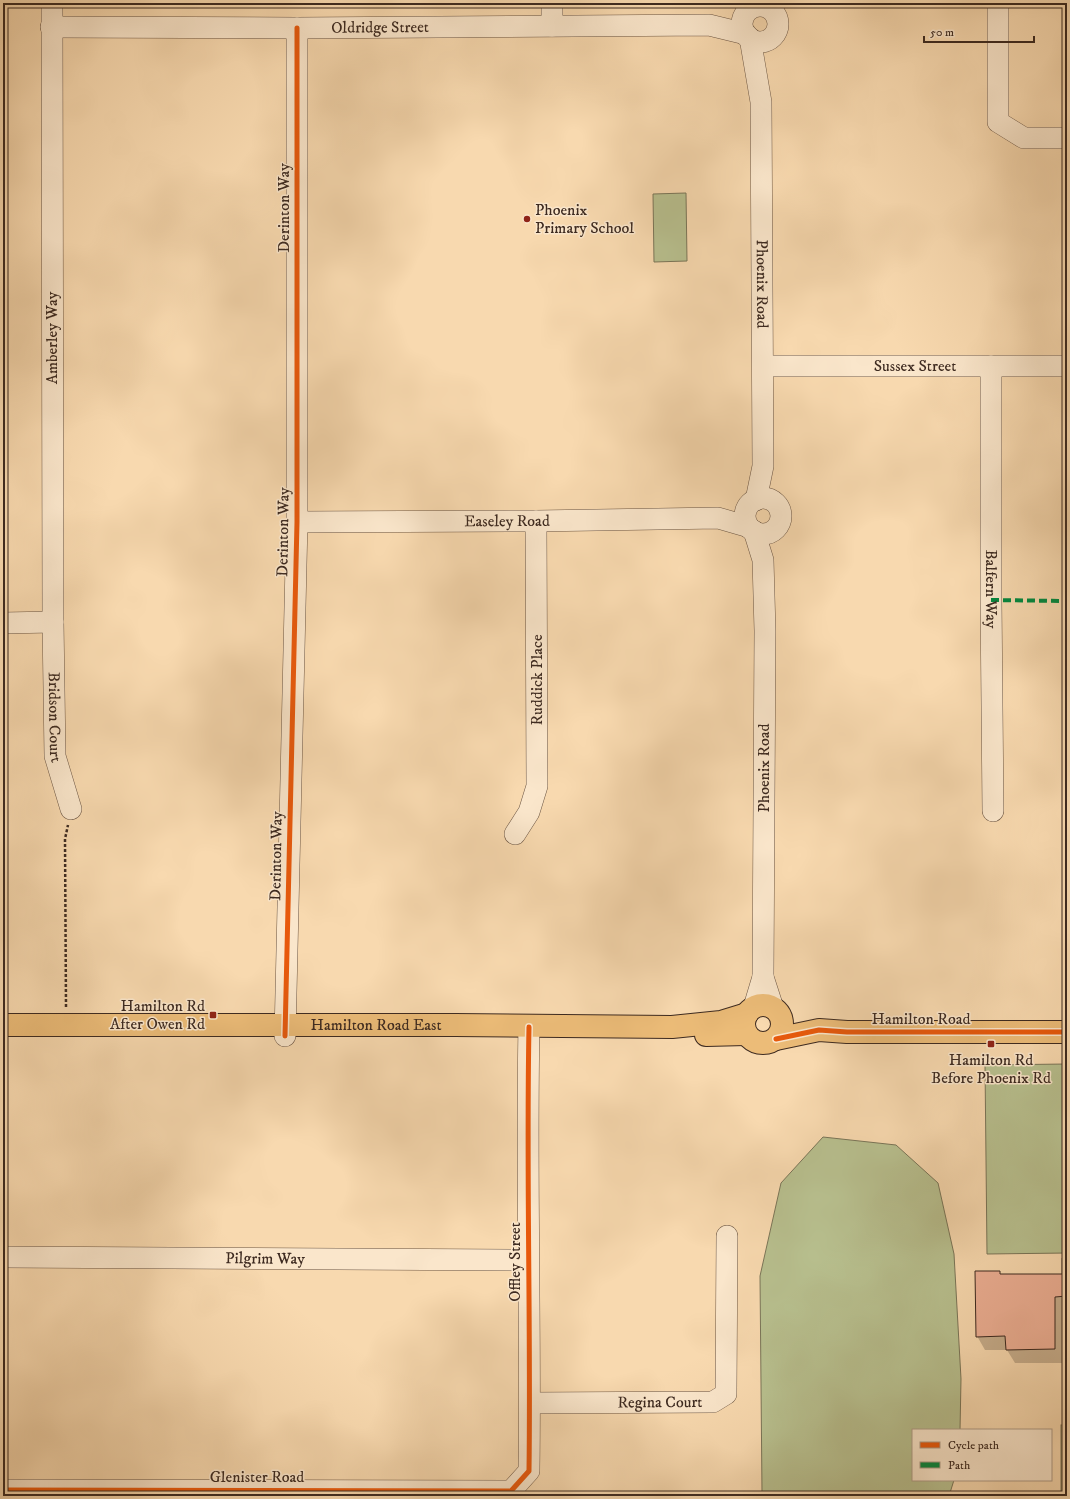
<svg xmlns="http://www.w3.org/2000/svg" width="1070" height="1499" viewBox="0 0 1070 1499" font-family="'IM FELL DW Pica',serif">
<rect width="100%" height="100%" fill="#f8d9af"/>
<filter id="stains"><feTurbulence type="fractalNoise" baseFrequency=".005" numOctaves="4"/><feColorMatrix values="0 0 0 0 .2 0 0 0 0 .09 0 0 0 0 .02 0 0 0 .5 -.17"/></filter>
<radialGradient id="worn" r=".72"><stop offset=".6" stop-color="#630" stop-opacity="0"/><stop offset="1" stop-color="#630" stop-opacity=".3"/></radialGradient>
<g fill="#b8c08f" stroke="#7a7558">
<path d="M686,193L687,261L654,262L653,194Z"/>
<path d="M1067,1064V1253L987,1254L985,1065Z"/>
<path d="M823,1137L896,1145L938,1183L954,1254L961,1379L960,1430H913V1480H954L949,1496H769L762,1492L760,1276L781,1183Z"/>
<rect x="1061" y="1425" width="6" height="71"/>
</g>
<path fill="#0003" d="M1061,1258H1067V1310H1062L1063,1363H1015L1007,1350H985L977,1336L999,1272L1001,1275H1061Z"/>
<path fill="#ecaf94" stroke="#3d2a20" d="M975,1271H1000V1274H1067V1296L1055,1297V1349L1006,1350L1005,1336L976,1337Z"/>
<g fill="none" stroke-linecap="round" stroke-linejoin="round">
<g stroke="#6c5644" stroke-width="22">
<g id="minor">
<path d="M552,3V26"/>
<path d="M998,3V122L1024,138H1067"/>
<circle cx="760" cy="24" r="18"/>
<path id="s1" d="M51,27L297,28L709,25L746,34"/>
<path id="s2" d="M750,38L761,102L763,466L756,500"/>
<path id="s3" d="M763,366H1067"/>
<path id="s4" d="M991,366V600L993,811"/>
<circle cx="763" cy="516" r="18"/>
<path id="s5" d="M297,522L536,521L718,518L749,527"/>
<path d="M754,531L763,560L765,631L763,977L754,1007"/>
<path id="s6" d="M53,622L55,756L71,809"/>
<path d="M3,623L53,622L52,3"/>
<path d="M515,834L529,812L537,786L536,521"/>
<path d="M763,977L773,1008"/>
<path d="M285,1036L297,522V28"/>
<path id="s7" d="M3,1257L528,1260"/>
<path id="s8" d="M530,1403L713,1402L726,1394L727,1236"/>
<path d="M3,1490L511,1491L529,1471C531,1323 526,1175 529,1027"/>
</g>
</g>
<g stroke="#3d2a20" stroke-width="24">
<g id="major">
<circle cx="763" cy="1024" r="19"/>
<path id="s9" d="M3,1025H455L672,1027L721,1022L747,1014"/>
<path d="M706,1035L746,1034"/>
<path d="M776,1039L819,1030L847,1032H1067"/>
</g>
</g>
<path stroke="#3d2a20" stroke-width="2.5" stroke-dasharray="3 2" stroke-linecap="butt" d="M66,1007L65,839L68,825"/>
<use href="#minor" stroke="#fae6cb" stroke-width="21"/>
<use href="#major" stroke="#ecbc78" stroke-width="22"/>
<path stroke="#00873e" stroke-width="4" stroke-dasharray="8 4" stroke-linecap="butt" d="M991,600L1067,601"/>
<g stroke="#fae6cb" stroke-width="8">
<g id="cycleway">
<path d="M285,1036L297,522V28"/>
<path d="M776,1039L819,1030L847,1032H1067"/>
<path d="M3,1490L511,1491L529,1471C531,1323 526,1175 529,1027"/>
</g>
</g>
<use href="#cycleway" stroke="#e8590c" stroke-width="5"/>
</g>
<g fill="#8f2418" stroke="#fae6cb" stroke-width="1.5">
<circle cx="527" cy="219" r="4"/>
<rect x="209" y="1011" width="8" height="8" rx="2"/>
<rect x="987" y="1040" width="8" height="8" rx="2"/>
</g>
<g text-anchor="middle" dominant-baseline="central" stroke-width="3" stroke-linejoin="round" paint-order="stroke">
<g font-size="16" fill="#3d2a20" stroke="#fae6cb">
<text stroke="none"><textPath href="#s1" startOffset="329">Oldridge Street</textPath></text>
<text transform="translate(284 208) rotate(-90)">Derinton Way</text>
<text stroke="none"><textPath href="#s2" startOffset="247">Phoenix Road</textPath></text>
<text transform="translate(52 338) rotate(-90)">Amberley Way</text>
<text stroke="none"><textPath href="#s3" startOffset="152">Sussex Street</textPath></text>
<text stroke="none"><textPath href="#s5" startOffset="210">Easeley Road</textPath></text>
<text transform="translate(283 532) rotate(-89)">Derinton Way</text>
<text stroke="none"><textPath href="#s4" startOffset="223">Balfern Way</textPath></text>
<text transform="translate(537 680) rotate(-90)">Ruddick Place</text>
<text stroke="none"><textPath href="#s6" startOffset="95">Bridson Court</textPath></text>
<text transform="translate(764 768) rotate(-90)">Phoenix Road</text>
<text transform="translate(276 856) rotate(-89)">Derinton Way</text>
<text x="921" y="1019">Hamilton Road</text>
<text stroke="none"><textPath href="#s9" startOffset="373">Hamilton Road East</textPath></text>
<text stroke="none"><textPath href="#s7" startOffset="262">Pilgrim Way</textPath></text>
<text transform="translate(515 1262) rotate(-90)">Offley Street</text>
<text stroke="none"><textPath href="#s8" startOffset="130">Regina Court</textPath></text>
<text x="257" y="1477">Glenister Road</text>
</g>
<g font-size="16" fill="#3d2a20" stroke="#fae6cb" text-anchor="start">
<text x="535" y="210">Phoenix<tspan x="535" dy="18">Primary School</tspan></text>
<text x="205" y="1006" text-anchor="end">Hamilton Rd<tspan x="205" dy="18">After Owen Rd</tspan></text>
<text x="991" y="1060" text-anchor="middle">Hamilton Rd<tspan x="991" dy="18">Before Phoenix Rd</tspan></text>
</g>
</g>
<rect width="1070" height="1499" fill="none" stroke="#f8d9af" stroke-width="16"/>
<rect x="4" y="4" width="1062" height="1491" fill="none" stroke="#3d2a20" stroke-width="2"/>
<rect x="8" y="8" width="1054" height="1483" fill="none" stroke="#3d2a20"/>
<rect x="912" y="1429" width="140" height="52" fill="#fae6cb" stroke="#ae9b87"/>
<rect x="920" y="1442" width="20" height="6" fill="#e8590c" stroke="#ae9b87"/>
<text x="948" y="1449" font-size="12" fill="#3d2a20">Cycle path</text>
<rect x="920" y="1462" width="20" height="6" fill="#00873e" stroke="#ae9b87"/>
<text x="948" y="1469" font-size="12" fill="#3d2a20">Path</text>
<path d="M924 36v6h110v-6" fill="none" stroke="#3d2a20" stroke-width="2"/>
<text x="930" y="36" font-size="12" fill="#3d2a20" stroke="#fae6cb" stroke-width="3" paint-order="stroke">50 m</text>
<rect width="100%" height="100%" filter="url(#stains)"/>
<rect width="100%" height="100%" fill="url(#worn)"/>
</svg>
